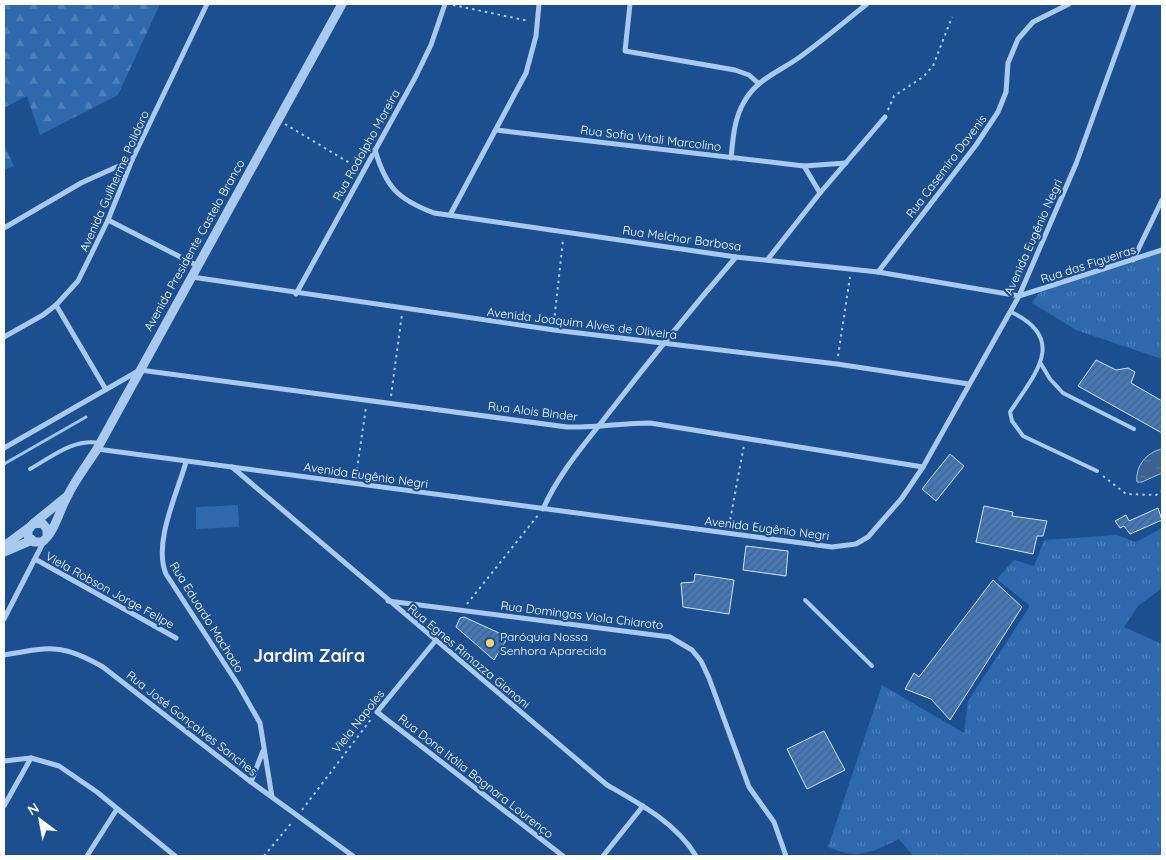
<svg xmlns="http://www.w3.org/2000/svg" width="1166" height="860" viewBox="0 0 1166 860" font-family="Quicksand,sans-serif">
<defs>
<pattern id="grass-tufts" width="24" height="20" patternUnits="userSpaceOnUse" patternTransform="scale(1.25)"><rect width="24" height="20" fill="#2e69ad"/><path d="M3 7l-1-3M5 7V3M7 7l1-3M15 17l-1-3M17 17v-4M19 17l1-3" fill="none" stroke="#4d80b9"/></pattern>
<pattern id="forest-firs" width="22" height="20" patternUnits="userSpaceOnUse" patternTransform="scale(1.25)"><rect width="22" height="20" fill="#2e69ad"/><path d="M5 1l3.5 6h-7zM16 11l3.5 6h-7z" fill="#4d80b9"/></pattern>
<pattern id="water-ripples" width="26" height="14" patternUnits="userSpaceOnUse" patternTransform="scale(1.25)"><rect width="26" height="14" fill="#3c6290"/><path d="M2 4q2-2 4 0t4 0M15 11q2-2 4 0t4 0" fill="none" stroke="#597aa1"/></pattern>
<pattern id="building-hatch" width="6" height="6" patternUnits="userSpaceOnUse" patternTransform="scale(1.25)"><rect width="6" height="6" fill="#4478b7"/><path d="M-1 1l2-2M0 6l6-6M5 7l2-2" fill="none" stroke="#486282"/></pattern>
</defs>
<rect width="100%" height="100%" fill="#1b4f8f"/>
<g fill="url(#grass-tufts)">
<path d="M1162,253V359L1076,330L1032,303L1041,290Z"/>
<path d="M1162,528V588L1138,606L1124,627L1162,644V856H913L899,839C870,853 859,860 828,847L882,685L964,733L968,701L1030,606L997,579L1014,560L1034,566L1044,540L1117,535L1136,542Z"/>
</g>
<g fill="url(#forest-firs)">
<path d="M4,4H160L118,95L40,135L27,96L4,108Z"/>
<path d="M4,145L14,166L4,170Z"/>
</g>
<path fill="#2e69ad" d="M238,505L239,527L196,529V507Z"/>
<path fill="url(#water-ripples)" stroke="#9cc4f0" d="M1162,449V473L1142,482H1137C1135,466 1147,452 1162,449Z"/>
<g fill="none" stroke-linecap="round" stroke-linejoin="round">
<path stroke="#9cc4f0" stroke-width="3" d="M4,464L86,417"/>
</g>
<g fill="url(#building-hatch)" stroke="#cfe3fa">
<path d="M1096,360L1116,370L1128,368L1135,372L1131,383L1162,401V433L1078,386Z"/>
<path d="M950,454L964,466L936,501L922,489Z"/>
<path d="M984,506L1013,512L1012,516L1047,521L1043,536H1037L1033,554L976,542Z"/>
<path d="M1158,508L1162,520L1130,534L1124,526L1120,528L1115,521L1126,515L1129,521Z"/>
<path d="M746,546L788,551L786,576L743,570Z"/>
<path d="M695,574L734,580L729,614L683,607L681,583L694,582Z"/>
<path d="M993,580L1022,607L950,720L931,699L905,689L914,673L919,677Z"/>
<path d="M464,617L508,637L494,660L456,627L460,618Z"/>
<path d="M824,731L845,770L807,789L787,749Z"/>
</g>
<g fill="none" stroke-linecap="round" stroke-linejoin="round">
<g stroke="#a9c9ee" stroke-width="2" stroke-dasharray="2.5 4" stroke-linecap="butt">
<path d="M453,5L529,21"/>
<path d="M888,110L894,96L923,77L933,66L952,17"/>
<path d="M285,124L358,168"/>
<path d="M554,322L563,240"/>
<path d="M838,356L850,277"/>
<path d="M391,396L402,314"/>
<path d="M356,476L366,407"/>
<path d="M1103,476L1126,494L1156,495L1162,491"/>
<path d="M729,526L744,445"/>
<path d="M467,604L539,514"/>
<path d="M302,810L372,718"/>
<path d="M264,856L293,821"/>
</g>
<g stroke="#a9c9ee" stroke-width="4">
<path d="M1011,312C1069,339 1034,375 1010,412L1012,421L1023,436L1097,471"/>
<path d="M1041,364L1050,379L1063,393L1134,429"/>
<path d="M30,469C53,456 74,438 100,443"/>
<path d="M805,600L872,666"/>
</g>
<g stroke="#a9c9ee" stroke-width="5">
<path d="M630,4L625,51L735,70L749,75L758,83"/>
<path d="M496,130L804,166L846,163"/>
<path d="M375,150C386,187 397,199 434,213L736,257L878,272L1019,296L1162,250"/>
<path d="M731,158C733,139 734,119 744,102C756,80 778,72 797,59C821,42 844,22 867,4"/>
<path d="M804,166L820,193"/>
<path d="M450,215L526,73L536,36L539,4"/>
<path d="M108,220L198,266"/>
<path d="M4,228L81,183L132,160"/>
<path d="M768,259L820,193L885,117"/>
<path d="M1133,260L1162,200"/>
<path d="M878,272L976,145L998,112L1006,92L1008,63L1018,39L1033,22L1069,4"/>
<path d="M192,277L554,330L837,364L969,384"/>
<path d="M296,294L416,76L431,45L445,4"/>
<path d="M56,305L105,388"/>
<path d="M4,337L43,315L56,305L78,281L108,220L132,160L207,4"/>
<path d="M4,448L140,370L567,427C595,428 622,423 650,423L923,467"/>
<path d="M97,449L832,547L856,544L868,537L902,498L923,467L1019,296L1076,164L1134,4"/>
<path d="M186,462C177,494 153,543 166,574L239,686L260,723L272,797"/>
<path d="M232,467L607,785C640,804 676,823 696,856"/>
<path d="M543,509C559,473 584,445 608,414C649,361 692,308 736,257"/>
<path d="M35,559L176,638"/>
<path d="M388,601L670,637L692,650L701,661L709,678L749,787L774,822L786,856"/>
<path d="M4,619L44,541"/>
<path d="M436,640L377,712L563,856"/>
<path d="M4,655C49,647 62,643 103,667L251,782L353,856"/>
<path d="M4,761L31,758L59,766L97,792L175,856"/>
<path d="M251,782L263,751"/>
<path d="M4,806L31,758"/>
<path d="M87,856L117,809"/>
<path d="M603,856L643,806"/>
</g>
<g stroke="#a9c9ee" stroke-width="9">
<path d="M34,523L66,497"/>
<path d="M47,536V529L42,523L33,524L28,530V536L34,542H42C55,532 59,511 67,497C75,480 87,465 97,449L342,4"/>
<path d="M4,546L31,526"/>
<path d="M4,552L32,540"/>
</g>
</g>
<circle fill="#ffd166" stroke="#1b4f8f" stroke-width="2" cx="490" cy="643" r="5"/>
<g text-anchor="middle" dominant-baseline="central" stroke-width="4.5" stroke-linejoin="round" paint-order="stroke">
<g font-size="12" fill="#fff" stroke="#1b4f8f">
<text transform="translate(651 138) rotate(7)">Rua Sofia Vitali Marcolino</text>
<text transform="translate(366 145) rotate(-61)">Rua Rodolpho Moreira</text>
<text transform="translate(946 166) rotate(-53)">Rua Casemiro Davenis</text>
<text transform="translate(114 181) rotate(-66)">Avenida Guilherme Polidoro</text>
<text transform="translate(1033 237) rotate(-66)">Avenida Eugênio Negri</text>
<text transform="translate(682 238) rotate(8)">Rua Melchor Barbosa</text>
<text transform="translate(194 245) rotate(-61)">Avenida Presidente Castelo Branco</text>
<text transform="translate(1088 264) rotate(-18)">Rua das Figueiras</text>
<text transform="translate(582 323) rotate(7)">Avenida Joaquim Alves de Oliveira</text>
<text transform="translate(533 411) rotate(7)">Rua Alois Binder</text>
<text transform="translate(366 475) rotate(8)">Avenida Eugênio Negri</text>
<text transform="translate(767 528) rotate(7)">Avenida Eugênio Negri</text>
<text transform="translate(110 590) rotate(29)">Viela Robson Jorge Felipe</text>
<text transform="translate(582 615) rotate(7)">Rua Domingas Viola Chiaroto</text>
<text transform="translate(207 617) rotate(58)">Rua Eduardo Machado</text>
<text transform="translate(469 656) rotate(40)">Rua Egnes Rimazza Gianoni</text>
<text transform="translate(358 721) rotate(-52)">Viela Napoles</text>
<text transform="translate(192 723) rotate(38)">Rua José Gonçalves Sanches</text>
<text transform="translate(476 776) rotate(38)">Rua Dona Itália Bagnara Lourenço</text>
</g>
<g font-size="12" fill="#fff" stroke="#1b4f8f" text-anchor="start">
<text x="500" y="636">Paróquia Nossa<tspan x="500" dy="14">Senhora Aparecida</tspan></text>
</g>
<g font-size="18" font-weight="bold" fill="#fff" stroke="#1b4f8f">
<text x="309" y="655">Jardim Zaíra</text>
</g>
</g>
<rect width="1166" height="860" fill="none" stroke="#ffffff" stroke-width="10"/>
<g transform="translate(40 820) rotate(328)" stroke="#1b4f8f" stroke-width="4" paint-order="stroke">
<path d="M0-4L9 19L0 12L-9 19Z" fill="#ffffff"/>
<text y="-8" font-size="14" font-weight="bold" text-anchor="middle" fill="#ffffff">N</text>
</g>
</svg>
